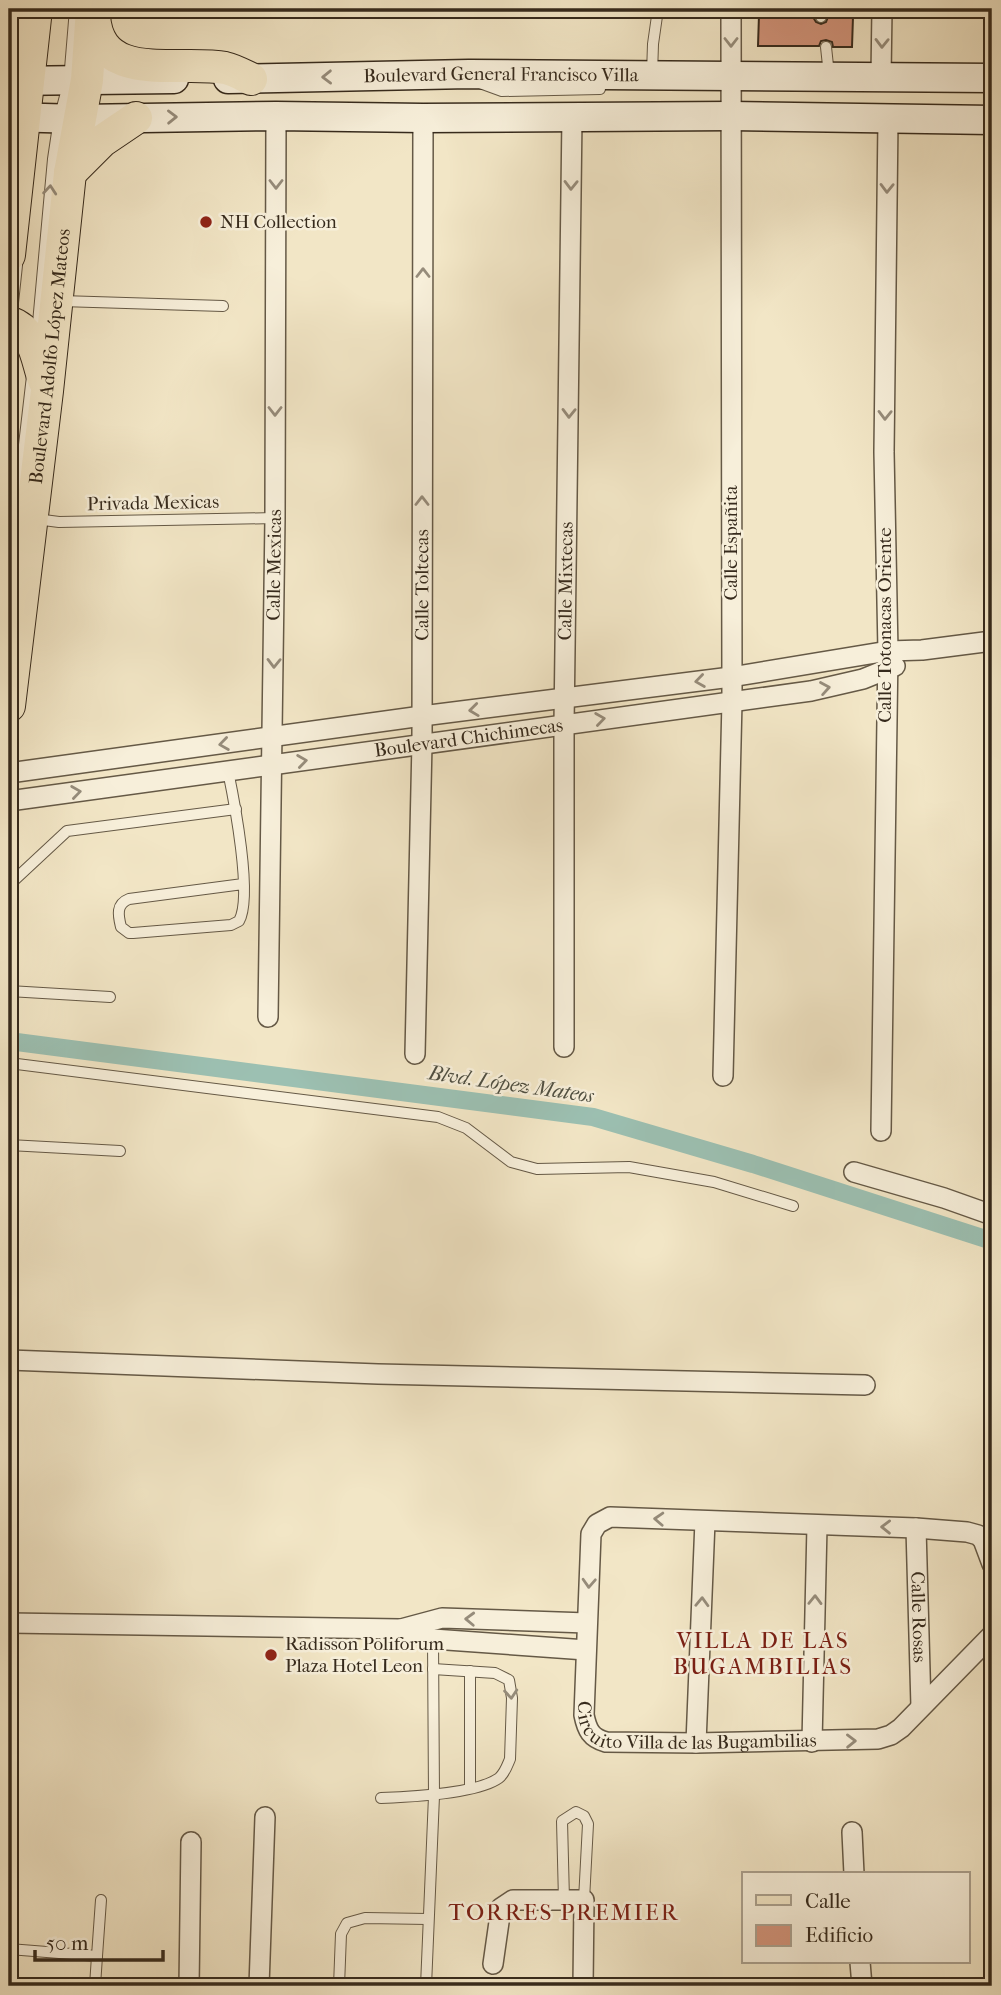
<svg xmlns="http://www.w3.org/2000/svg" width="1001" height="1995" viewBox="0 0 1001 1995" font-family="'IM FELL French Canon',serif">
<rect width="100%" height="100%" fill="#f2e6c6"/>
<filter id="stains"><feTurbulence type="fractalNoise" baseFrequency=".00286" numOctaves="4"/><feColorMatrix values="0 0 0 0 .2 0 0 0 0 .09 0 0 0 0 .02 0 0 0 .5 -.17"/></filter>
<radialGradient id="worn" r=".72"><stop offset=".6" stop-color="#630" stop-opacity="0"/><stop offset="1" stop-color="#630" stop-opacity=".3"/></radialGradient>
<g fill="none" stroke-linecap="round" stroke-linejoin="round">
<path stroke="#9cc0b2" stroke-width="18" d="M9,1041L593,1117L753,1164L992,1241"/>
</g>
<path fill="#d2937a" stroke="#362a1c" stroke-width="2" d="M759,15L813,17L816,22L821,24L826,22L828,17H853L852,47H833L832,42L826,40L821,41L819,46H758Z"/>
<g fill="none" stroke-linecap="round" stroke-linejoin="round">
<g stroke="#655946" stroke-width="12">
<g id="service">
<path d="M820,9L821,17"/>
<path d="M826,47L829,75"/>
<path d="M652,74L653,44L658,9"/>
<path d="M480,83L502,91L600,89"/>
<path d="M61,301L223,306"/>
<path d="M37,334L53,159L59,119L69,81L75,9"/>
<path d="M9,340L18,256"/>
<path d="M36,519L59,522L275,518"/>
<path d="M9,574L32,376"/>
<path d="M228,771C234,800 253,897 239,921L231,925L133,933H129L121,927C118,915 116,904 129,899L243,884"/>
<path d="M9,885L67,831L236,809"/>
<path d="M9,991L110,997"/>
<path d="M9,1063L438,1117L466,1128L511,1162L537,1169L629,1167L714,1182L793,1206"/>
<path d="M9,1145L120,1151"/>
<path d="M470,1788V1671"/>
<path d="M381,1798C409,1797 477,1794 499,1778C505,1773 507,1766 510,1759L512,1698L509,1680L495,1673L433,1669"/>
<path d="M564,1900L562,1821L576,1812L584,1816L588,1824L584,1900"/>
<path d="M9,1949L97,1956L95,1986"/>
<path d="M97,1956L101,1900"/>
<path d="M339,1986L341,1934L347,1923L365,1918L428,1919"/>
<path d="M426,1986L434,1796L433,1639"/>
</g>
</g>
<g stroke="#655946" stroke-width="22">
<g id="minor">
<path d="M881,76L882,9"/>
<path d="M9,773L422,716L731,677L888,651L922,650L992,641"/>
<path id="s1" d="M9,801L811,691L863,679L895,666"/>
<path id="s2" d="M268,1017L275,518L276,116"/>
<path id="s3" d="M564,1047V724L572,117"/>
<path id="s4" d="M415,1054L422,743L423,118"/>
<path d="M723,1076L732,701L731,9"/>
<path d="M881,1131L888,651L884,452L888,120"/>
<path d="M854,1172L944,1198L992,1215"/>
<path d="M9,1360L378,1374L865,1385"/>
<path id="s5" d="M916,1528L921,1707"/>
<path id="s6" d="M992,1564L983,1540L978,1535L967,1532L916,1528L610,1517L597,1524L591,1534L584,1715C587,1730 591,1738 606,1742L696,1743L878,1739L891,1735L901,1728L992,1635"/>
<path d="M9,1623L400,1629L433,1639L586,1650"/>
<path d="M401,1629L442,1618L587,1623"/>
<path d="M812,1742L817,1526"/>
<path d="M696,1743L705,1521"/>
<path d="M852,1832L854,1874"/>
<path d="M860,1962L862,1986"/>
<path d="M493,1964L501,1908L513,1900H584L583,1986"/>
<path d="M189,1986L191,1842"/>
<path d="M259,1986L265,1817"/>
</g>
</g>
<g stroke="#655946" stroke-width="27">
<path id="tertiary" d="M15,9L12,38L26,79"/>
</g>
<g stroke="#362a1c" stroke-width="31">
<g id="secondary">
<path d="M9,11L10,9"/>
<path id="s7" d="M228,79L469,74L992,78"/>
<path d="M9,81L174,79"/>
<path d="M9,117L79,119L276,116L423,118L731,116L992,120"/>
</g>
</g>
<g stroke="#362a1c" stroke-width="34">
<g id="primary">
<path d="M94,16C99,86 179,59 225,68C234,70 243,75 251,79"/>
<path d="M70,173L102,141L136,118"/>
<path d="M9,255L36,9"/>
<path d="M9,322C35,331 36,356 44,380"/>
<path id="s8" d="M9,706L47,391L70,173L87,80L92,9"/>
</g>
</g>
<use href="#service" stroke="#f7efda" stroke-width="10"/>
<use href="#minor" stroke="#f7efda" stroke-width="19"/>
<use href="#tertiary" stroke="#f7efda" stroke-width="24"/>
<use href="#secondary" stroke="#f7efda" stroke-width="28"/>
<use href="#primary" stroke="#f2e6c6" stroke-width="32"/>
</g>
<defs><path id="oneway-chevron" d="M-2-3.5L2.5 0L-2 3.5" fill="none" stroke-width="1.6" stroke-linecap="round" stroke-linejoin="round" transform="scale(1.75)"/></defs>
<g stroke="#968c7b">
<use href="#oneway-chevron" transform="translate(731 42) rotate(90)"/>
<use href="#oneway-chevron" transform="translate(882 43) rotate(91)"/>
<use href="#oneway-chevron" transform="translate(327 77) rotate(179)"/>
<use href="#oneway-chevron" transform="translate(172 117) rotate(-1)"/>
<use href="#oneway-chevron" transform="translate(276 184) rotate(90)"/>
<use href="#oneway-chevron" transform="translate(571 185) rotate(91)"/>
<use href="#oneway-chevron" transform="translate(887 188) rotate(91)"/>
<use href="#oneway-chevron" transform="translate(50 190) rotate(-85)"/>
<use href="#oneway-chevron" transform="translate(423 273) rotate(-90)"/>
<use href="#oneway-chevron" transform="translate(275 411) rotate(90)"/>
<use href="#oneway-chevron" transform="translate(569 413) rotate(91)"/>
<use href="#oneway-chevron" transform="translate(885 415) rotate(91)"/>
<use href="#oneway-chevron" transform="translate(422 501) rotate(-90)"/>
<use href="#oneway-chevron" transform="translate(274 663) rotate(91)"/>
<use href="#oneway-chevron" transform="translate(700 681) rotate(172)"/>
<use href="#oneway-chevron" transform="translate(825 688) rotate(-10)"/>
<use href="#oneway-chevron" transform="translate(474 710) rotate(173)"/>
<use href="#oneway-chevron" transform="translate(600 719) rotate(-8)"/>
<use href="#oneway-chevron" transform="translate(224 744) rotate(172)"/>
<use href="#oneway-chevron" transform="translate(302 761) rotate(-8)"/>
<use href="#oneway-chevron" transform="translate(76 792) rotate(-8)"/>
<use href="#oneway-chevron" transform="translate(659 1519) rotate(-177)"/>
<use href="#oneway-chevron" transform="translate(886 1527) rotate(-179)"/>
<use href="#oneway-chevron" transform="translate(589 1583) rotate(93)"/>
<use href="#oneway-chevron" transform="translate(815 1600) rotate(-89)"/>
<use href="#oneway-chevron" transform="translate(702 1602) rotate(-88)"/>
<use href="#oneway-chevron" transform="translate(470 1619) rotate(-178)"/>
<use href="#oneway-chevron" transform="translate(511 1694) rotate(85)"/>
<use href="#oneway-chevron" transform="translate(851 1741) rotate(-1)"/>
</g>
<g fill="#8f2418" stroke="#f7efda" stroke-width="2.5">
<circle cx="206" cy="222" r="7"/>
<circle cx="271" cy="1655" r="7"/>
</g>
<g text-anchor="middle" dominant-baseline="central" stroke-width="5" stroke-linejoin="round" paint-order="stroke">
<g font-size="19" fill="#362a1c" stroke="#f7efda">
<text stroke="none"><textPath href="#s7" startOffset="273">Boulevard General Francisco Villa</textPath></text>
<text stroke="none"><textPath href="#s8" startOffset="352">Boulevard Adolfo López Mateos</textPath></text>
<text transform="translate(153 503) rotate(-1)">Privada Mexicas</text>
<text transform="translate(731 543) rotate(-90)">Calle Españita</text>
<text stroke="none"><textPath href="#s2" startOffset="452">Calle Mexicas</textPath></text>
<text stroke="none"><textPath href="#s3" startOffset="466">Calle Mixtecas</textPath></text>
<text stroke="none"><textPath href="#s4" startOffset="469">Calle Toltecas</textPath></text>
<text transform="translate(885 625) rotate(-90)">Calle Totonacas Oriente</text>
<text stroke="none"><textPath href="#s1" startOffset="464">Boulevard Chichimecas</textPath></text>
<text stroke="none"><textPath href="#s5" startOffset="89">Calle Rosas</textPath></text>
<text stroke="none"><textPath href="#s6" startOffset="726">Circuito Villa de las Bugambilias</textPath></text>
</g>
<g font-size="19" fill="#362a1c" stroke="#f7efda" text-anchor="start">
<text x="220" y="222">NH Collection</text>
<text x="285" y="1644">Radisson Poliforum<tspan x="285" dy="22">Plaza Hotel Leon</tspan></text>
</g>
<g font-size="21" font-style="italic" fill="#505042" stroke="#f7efda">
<text transform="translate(511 1084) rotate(8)">Blvd. López Mateos</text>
</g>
<g font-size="23" letter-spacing="2" fill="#7a1f14" stroke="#f7efda">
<text x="763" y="1640">VILLA DE LAS<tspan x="763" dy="26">BUGAMBILIAS</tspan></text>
<text x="564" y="1912">TORRES PREMIER</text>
</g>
</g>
<rect width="1001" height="1995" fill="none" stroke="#f2e6c6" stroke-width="35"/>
<rect x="10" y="10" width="980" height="1974" fill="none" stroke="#362a1c" stroke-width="3.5"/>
<rect x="18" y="18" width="966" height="1960" fill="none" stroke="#362a1c" stroke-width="2"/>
<rect x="742" y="1872" width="228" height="91" fill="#f7efda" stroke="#aaa08e" stroke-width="2"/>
<rect x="756" y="1895" width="35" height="10" fill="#f2e6c6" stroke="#aaa08e" stroke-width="2"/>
<text x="805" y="1908" font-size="21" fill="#362a1c">Calle</text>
<rect x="756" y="1925" width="35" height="21" fill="#d2937a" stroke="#aaa08e" stroke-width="2"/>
<text x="805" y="1942" font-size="21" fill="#362a1c">Edificio</text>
<path d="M35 1950v10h128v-10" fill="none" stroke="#362a1c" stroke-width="3.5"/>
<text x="46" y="1950" font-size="21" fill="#362a1c" stroke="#f7efda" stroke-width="5" paint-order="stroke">50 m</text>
<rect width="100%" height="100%" filter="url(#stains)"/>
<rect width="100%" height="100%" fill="url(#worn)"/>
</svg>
